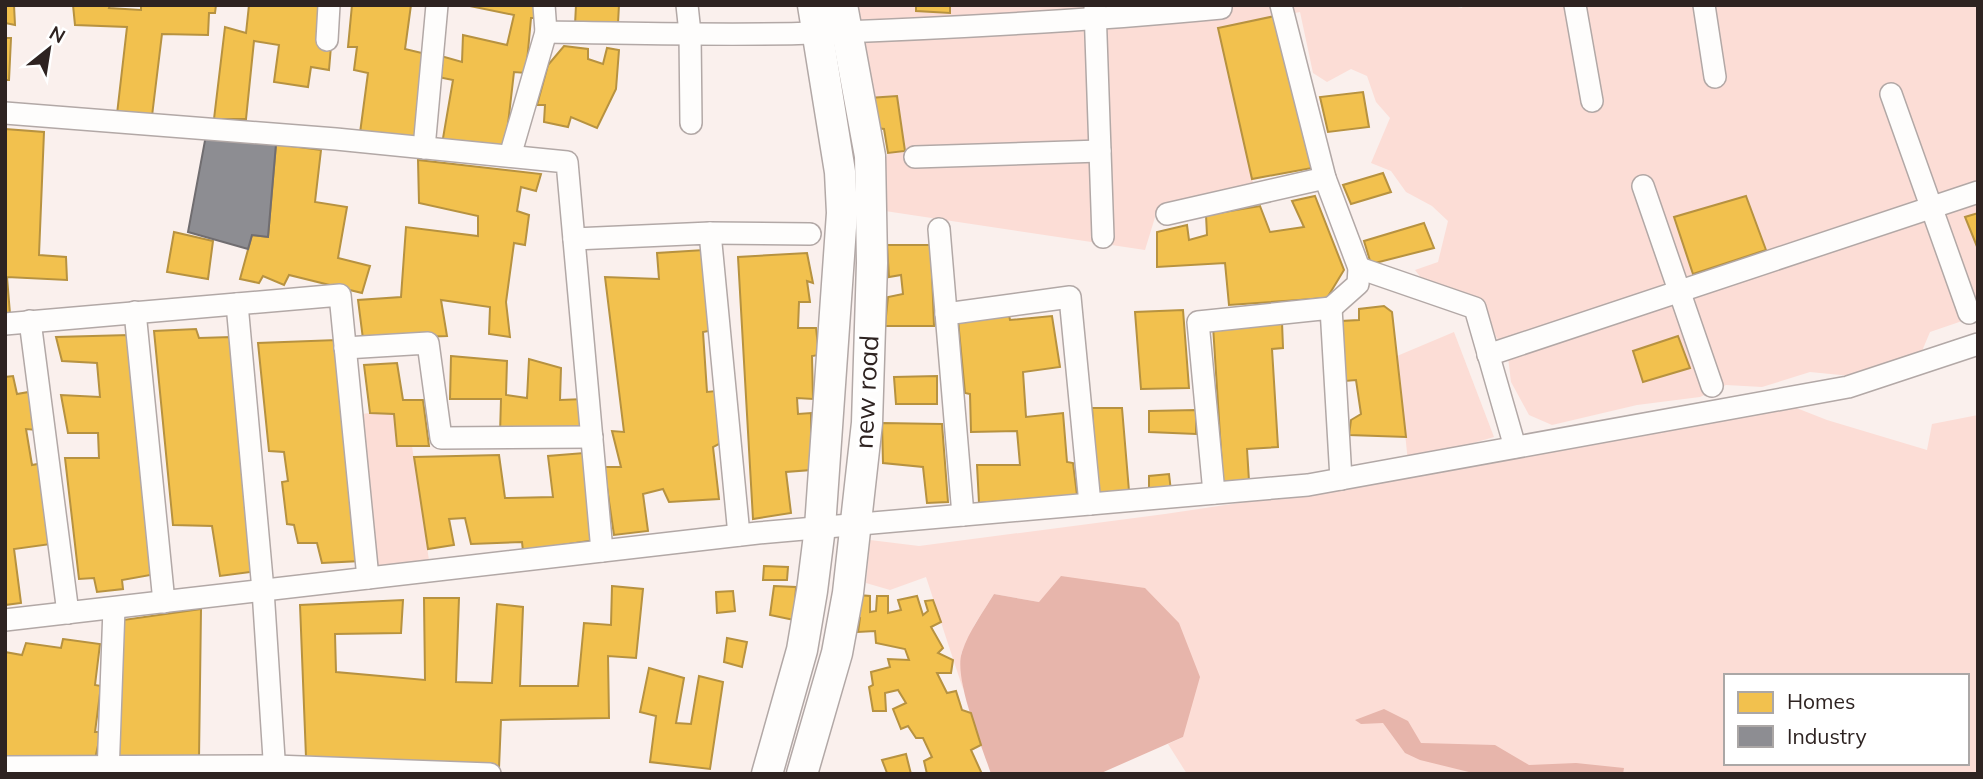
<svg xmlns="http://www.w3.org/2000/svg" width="1983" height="779" viewBox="0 0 1983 779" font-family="Mulish,sans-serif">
<rect width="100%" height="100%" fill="#faf0ed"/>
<g fill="#fcddd6" fill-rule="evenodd">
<path d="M846,5H1449L1462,8L1463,5H1978V323L1968,319L1930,332L1922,351L1861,377L1810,372L1762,387L1726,385L1700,397L1637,405L1552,425L1529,415L1511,382L1507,349L1496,337L1487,310L1448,287L1425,283L1415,270L1438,262L1448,221L1432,206L1406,192L1391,171L1371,163L1390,118L1376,102L1367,76L1351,69L1327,82L1313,73L1300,12L1218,28L1252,179L1258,194L1167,214H1156L1145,250L885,211L880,173L888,153L905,151L896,96L869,98Z"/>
<path d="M1454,332L1494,437L1408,462L1397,356Z"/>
<path d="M1776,400L1827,420L1927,450L1932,424L1978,415V774H1187L1168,744L1183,737L1039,602L994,594L975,624L961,654L963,689L926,577L890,590L866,583L870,540L919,546L1165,514L1420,476L1565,449ZM1726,676H1967V763H1726Z"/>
<path d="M370,413L394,414L397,446H412L430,567L368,578L352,415Z"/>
</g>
<g fill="#e7b5ab">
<path d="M1061,576L1145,588L1179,623L1200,677L1183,737L1099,774H991C982,746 953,678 962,652C969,631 983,612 994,594L1039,602Z"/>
<path d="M1384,709L1408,721L1421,743L1495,745L1529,765L1576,763L1624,768L1623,774H1477L1420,760L1405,753L1383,723L1361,724L1355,720Z"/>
</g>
<g fill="#f2c14e" stroke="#b79240" stroke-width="2">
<path d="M5,5H14L15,25L5,23Z"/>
<path d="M73,5H110L109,8L141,10V5H216L215,13H209L208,35L162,34L152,116L117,114L127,27L75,25Z"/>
<path d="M249,5H324L331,46L329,70L311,67L308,87L274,82L279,45L254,41L246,119H214L225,27L246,33Z"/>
<path d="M352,5H411L405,49L426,54L418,140L360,133L368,73L354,70L357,47H348Z"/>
<path d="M465,5H537L536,18H531L526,73L514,72L505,150L442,144L453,80L438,77L441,56L462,62L463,35L507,45L514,15Z"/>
<path d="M576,5H619L618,23L575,25Z"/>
<path d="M916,5H950V13L916,11Z"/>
<path d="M1275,16L1312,168L1252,179L1218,28Z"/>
<path d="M5,38H11L9,80H5Z"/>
<path d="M564,46L588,49V59L603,64L607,48L619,50L616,89L597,128L571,117L568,127L544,122L545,105H537L548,65Z"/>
<path d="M1363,92L1369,127L1328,132L1320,97Z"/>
<path d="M897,96L905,151L888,153L884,129L876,128L869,98Z"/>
<path d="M5,129L44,132L39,255L66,257L67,280L7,277L10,314L5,315Z"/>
<path d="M276,144L321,150L315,202L347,207L338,258L370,266L362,293L289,275L284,285L263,276L259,283L240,279L252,235L268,237Z"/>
<path d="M418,160L541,174L536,191L521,187L517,211L529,215L525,245L514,243L506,302L510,337L489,334L490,307L441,300L447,336L363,339L358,300L401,297L406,227L478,236V216L419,203Z"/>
<path d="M1383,173L1391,192L1351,204L1343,185Z"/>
<path d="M1315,196L1344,270L1327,298L1229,305L1225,263L1157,267V232L1187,225L1189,240L1207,235L1206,215L1260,206L1270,232L1304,227L1292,201Z"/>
<path d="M1746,196L1766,250L1693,274L1674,217Z"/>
<path d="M1978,213V249L1965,217Z"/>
<path d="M1424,223L1434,248L1371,264L1364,241Z"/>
<path d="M174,232L213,241L208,279L167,272Z"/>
<path d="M887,245H931L934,326H885L888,297L903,294L901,275L889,277Z"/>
<path d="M704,250L714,330L703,332L707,392L716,391L721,443L713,447L719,499L669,502L663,489L643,494L648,531L614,535L604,467H621L612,431L624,432L605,277L659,279L657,253Z"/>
<path d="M807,253L813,283L807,281L810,302H799L798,328H816L819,355L812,356L813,399L797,398L798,414L811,413V470L786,472L791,513L753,519L738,257Z"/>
<path d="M1384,306L1392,312L1406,437L1349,435L1351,420L1361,414L1356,380L1345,381L1341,321L1359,320V309Z"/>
<path d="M1183,310L1189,388L1141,389L1135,312Z"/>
<path d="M1009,315L1010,320L1052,316L1060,367L1023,372L1026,417L1063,413L1067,462L1073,463L1077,495L979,503L977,465H1020L1017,431L971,432L970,394L965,393L958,320Z"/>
<path d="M1282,322L1283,348L1272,349L1278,447L1247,449L1249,481L1223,482L1213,326Z"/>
<path d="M196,329L199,338L231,337L257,571L220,576L212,526L173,525L154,331Z"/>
<path d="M129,335L156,574L122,580L123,589L97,592L94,578L79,579L65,458H99L98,433H68L61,395L100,397L97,363L62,361L56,337Z"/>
<path d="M1678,336L1690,368L1643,382L1633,351Z"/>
<path d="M337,340L361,561L322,563L317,543H298L294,525L287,524L282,482L288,481L284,452L269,451L258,343Z"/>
<path d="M451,356L507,361L506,395L527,398L529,359L561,368L560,400L584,399L586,432L500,434L501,399H450Z"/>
<path d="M397,363L403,400H423L429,446H397L394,414L370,413L364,365Z"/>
<path d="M13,376L17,394L34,391L37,430L26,429L32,465L43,463L51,544L14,549L21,603L5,605V377Z"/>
<path d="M937,376V404H896L894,377Z"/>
<path d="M1092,408H1122L1129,491L1097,493Z"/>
<path d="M1196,410V434L1149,432V411Z"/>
<path d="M882,423L942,424L948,502L927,503L923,467L883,463Z"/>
<path d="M584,453L595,540L523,551L522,542L471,544L465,518L449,519L454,545L428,549L414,457L499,455L505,498L553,497L548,456Z"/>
<path d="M1169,474L1171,491L1149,493V476Z"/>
<path d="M764,566L788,567L787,580H763Z"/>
<path d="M612,586L643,589L636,658L608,656L609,718L501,720L499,768L306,757L300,605L403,600L401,633L335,634L336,672L425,680L424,598H459L456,682L492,683L497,604L523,607L520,686H578L584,623L611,625Z"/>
<path d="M774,586L796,587L794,620L770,615Z"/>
<path d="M733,591L735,611L717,613L716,592Z"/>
<path d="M858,595L870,596V612L876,611L877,596H888V613L901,610L898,600L917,596L923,615L928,611L925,601L933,600L941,622L931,627L943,648L938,653L953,660L951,673H937L947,693L956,691L962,710L971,713L981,745L971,750L982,774H927L924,761L932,757L923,738H916L908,726L901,729L893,709L906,703L898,690L885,693L886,711H873L869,687L873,685L871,672L890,667L888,659L909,660L905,649L876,643L875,631L858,632L860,618L855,617Z"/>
<path d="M201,609L199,759L119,757L123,620Z"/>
<path d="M727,638L747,642L742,667L724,662Z"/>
<path d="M63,639L100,644L95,685L101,686L95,732H101L95,759L5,760V652L22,655L26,643L61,648Z"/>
<path d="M649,668L684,678L676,723L691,724L699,676L723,682L710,769L650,762L656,716L640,712Z"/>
<path d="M906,754L911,774H883L887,773L882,760Z"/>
</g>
<path fill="#8d8d92" stroke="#706d70" stroke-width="2" d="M206,135L276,144L268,237L252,235L248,249L188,232Z"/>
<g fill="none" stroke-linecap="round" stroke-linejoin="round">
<g stroke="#b2a8a6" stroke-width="24">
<g id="minor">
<path d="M544,5L546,32C636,33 727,36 817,33C952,28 1086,21 1221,8L1220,5"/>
<path d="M687,5L690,33L691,123"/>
<path d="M1281,5L1325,178L1359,268L1358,284L1331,308"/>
<path d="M1575,5L1592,101"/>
<path d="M1704,5L1715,77"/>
<path d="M1095,8L1103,237"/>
<path d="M327,40L329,5"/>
<path d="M1891,94L1969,313"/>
<path d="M5,113L336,139L567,162L602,551"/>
<path d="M424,148L437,5"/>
<path d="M510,156L546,32"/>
<path d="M915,157L1100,151"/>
<path d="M1643,186L1712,386"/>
<path d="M1167,214L1325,178"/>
<path d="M939,229L963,515"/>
<path d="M710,233L810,234"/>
<path d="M574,239L710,233L739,535"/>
<path d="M1359,268L1475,308L1515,447"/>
<path d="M237,304L263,590L275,774"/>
<path d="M135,312L164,602"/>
<path d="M946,314L1070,297L1090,504"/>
<path d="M30,321L68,613"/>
<path d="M5,324L340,295L368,578"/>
<path d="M345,348L428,343L441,438L592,437"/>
<path d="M1488,355L1978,192"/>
<path d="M1214,493L1198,322L1331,308L1341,479"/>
<path d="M5,620L758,533L1308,485L1848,387L1978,344"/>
<path d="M5,767L275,766L490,774"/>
<path d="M108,774L114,608"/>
</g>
</g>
<g stroke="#b2a8a6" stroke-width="33">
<g id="secondary">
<path d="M767,774L802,650L812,591L820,527L842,213L840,172L813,5"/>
<path d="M802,774L837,653L848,593L867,423L872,263L870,156L842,5"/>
</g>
</g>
<use href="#minor" stroke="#fefdfc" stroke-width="21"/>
<use href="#secondary" stroke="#fefdfc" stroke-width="30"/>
</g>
<g text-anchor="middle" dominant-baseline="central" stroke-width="7" stroke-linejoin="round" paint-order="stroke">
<g font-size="26" fill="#2e2321" stroke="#fff">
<text transform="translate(866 392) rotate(-87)">new road</text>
</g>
</g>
<rect width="1983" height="779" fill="none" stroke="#2e2321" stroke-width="14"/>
<rect x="1724" y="674" width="245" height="91" fill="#ffffff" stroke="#aba7a6" stroke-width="2"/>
<rect x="1738" y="692" width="35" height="21" fill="#f2c14e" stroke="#aba7a6" stroke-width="2"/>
<text x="1787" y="709" font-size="21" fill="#2e2321">Homes</text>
<rect x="1738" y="726" width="35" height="21" fill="#8d8d92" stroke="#aba7a6" stroke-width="2"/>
<text x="1787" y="744" font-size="21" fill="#2e2321">Industry</text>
<g transform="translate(49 49) rotate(30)" stroke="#ffffff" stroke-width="5" paint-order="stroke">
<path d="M0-5L12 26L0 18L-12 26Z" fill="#2e2321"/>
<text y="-10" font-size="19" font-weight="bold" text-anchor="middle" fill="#2e2321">N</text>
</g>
</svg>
